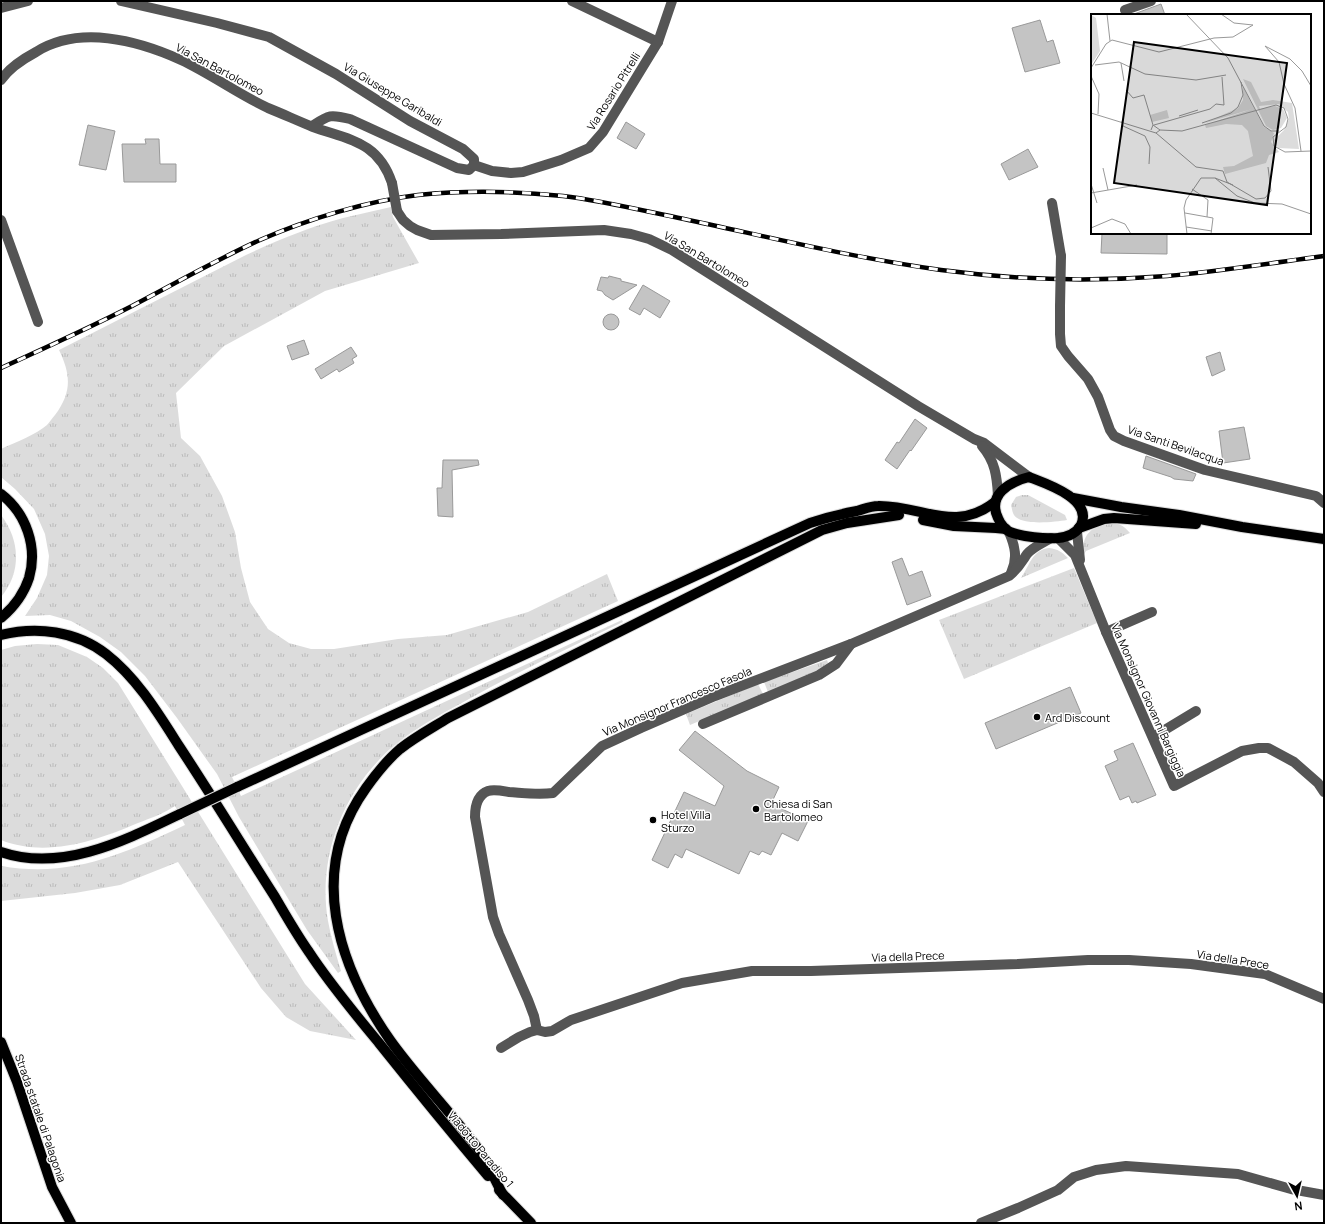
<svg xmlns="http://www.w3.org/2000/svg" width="1325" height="1224" viewBox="0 0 1325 1224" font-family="Manrope,sans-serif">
<defs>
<pattern id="grass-tufts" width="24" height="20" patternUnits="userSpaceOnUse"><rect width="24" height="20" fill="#dcdcdc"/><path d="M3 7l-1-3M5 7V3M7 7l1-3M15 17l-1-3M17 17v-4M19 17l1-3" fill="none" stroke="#bbb"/></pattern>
</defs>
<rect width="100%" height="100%" fill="#fff"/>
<g fill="url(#grass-tufts)">
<path d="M391,207L393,217L419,263L325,291L224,346L176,393L181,438L200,456L222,496L235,532L241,568L250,602L268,629L289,643L311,649H334L398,639L447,635L528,612L607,574L618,601L232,777L241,796L622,620L623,622C571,647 519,671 469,699C438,716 403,734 379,760C339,802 318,863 328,921C331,938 336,954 341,971L338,973L307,930L239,817L217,774L177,718L145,676L121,652L100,637L71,621L50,615L25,616L37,598L47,575L49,556L45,534L34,509L15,489L1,477V449C14,443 37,434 47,425C50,422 52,418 55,415C72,392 71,375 59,350L246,255C278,240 310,227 343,218C359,214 375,211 391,207Z"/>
<path d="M1022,495H1028L1065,515L1067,520C1054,522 1021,526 1014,515C1012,512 1012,508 1011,505L1016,497Z"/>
<path d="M1,515C20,540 22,572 1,597Z"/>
<path d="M1109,523C1119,523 1123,525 1130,533L1086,551L1083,556C1082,535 1089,528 1109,523Z"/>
<path d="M1049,548C1058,549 1062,552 1068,558L1021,578C1030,565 1032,550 1049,548Z"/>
<path d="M1074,568L1097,623L964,679L939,620Z"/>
<path d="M37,644L58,645L87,657L103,668L118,683L305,984L356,1040L310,1031L286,1017L261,988L178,862L120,885L75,893L1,901V866C72,878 123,854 185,825L175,806C163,814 151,818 138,823C96,841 46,858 1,840V650L15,646Z"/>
<path d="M827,660L828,663L816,673L768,692L764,682Z"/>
<path d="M758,684L763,694L690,725L686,714Z"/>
</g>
<g fill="#c4c4c4" stroke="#999">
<path d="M1161,4L1165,15H1135L1134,14Z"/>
<path d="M1040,20L1047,42L1053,40L1060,63L1025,72L1012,28Z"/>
<path d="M626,122L645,134L636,149L617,138Z"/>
<path d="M88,125L115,131L106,170L79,165Z"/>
<path d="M145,139H159L160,164H176V182H124L122,144H146Z"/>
<path d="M1028,149L1038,167L1009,180L1001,164Z"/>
<path d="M1102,233H1167V254L1101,253Z"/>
<path d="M609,276L621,279V281L637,285L613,300L605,295L602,291L597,290L601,277L608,278Z"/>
<path d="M643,285L670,301L660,318L644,308L640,315L629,309Z"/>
<circle cx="611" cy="322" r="8"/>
<path d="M304,340L309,354L292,360L287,346Z"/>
<path d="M351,347L357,356L352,359L354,363L339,372L337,369L321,379L315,369Z"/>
<path d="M1220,352L1225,370L1212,376L1206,357Z"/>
<path d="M915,419L927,428L911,451L910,450L897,469L885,460L897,442L899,443Z"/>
<path d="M1244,427L1250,459L1223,463L1219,431Z"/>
<path d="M1146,456L1196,474L1193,481L1174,479L1171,477L1143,468Z"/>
<path d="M443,460H478L479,465L452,470L453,517L438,516L437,488H442Z"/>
<path d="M902,558L909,576L922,571L931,596L907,605L892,562Z"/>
<path d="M1070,687L1081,713L996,749L985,723Z"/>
<path d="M695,731L747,771L779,787L771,804L808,821L798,841L782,833L771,855L762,851L759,855L750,851L739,874L686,849L682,858L675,854L668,868L652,860L684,792L715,806L724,786L679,750Z"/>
<path d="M1133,743L1156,795L1137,803L1136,801L1132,803L1129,796L1120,800L1105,766L1118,760L1114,751Z"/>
</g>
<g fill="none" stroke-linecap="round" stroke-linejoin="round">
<g stroke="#dbdbdb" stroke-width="12">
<g id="major">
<path d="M1029,477C1047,484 1093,499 1081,525C1076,534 1068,537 1058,538C1045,539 1023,537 1010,532C1005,530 1000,523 998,518C987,495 1009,482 1029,477Z"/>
<path d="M1,494C26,513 38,547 29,578C24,593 13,608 1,618"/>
<path d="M1073,498L1121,507L1179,515L1242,527L1324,539"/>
<path d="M923,520L954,526L996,528L1006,529"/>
<path d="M1079,528L1104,519L1114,518L1196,524"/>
<path d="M1,635C37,626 76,631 106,654C137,678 158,713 179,746C212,796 243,847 275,897C286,916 297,935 309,952C330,984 355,1014 379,1043C415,1088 451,1132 488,1176"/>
<path d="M237,787L810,523C825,518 841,514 857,511C864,509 871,506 878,506C922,505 954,534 995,502"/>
<path d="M1,852C62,873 126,840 180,814"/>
<path d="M1,1042L17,1082L52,1187L71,1223"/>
<path d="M499,1190L531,1223"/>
<path d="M503,1195C495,1180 488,1164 479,1150C451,1112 417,1078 390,1040C337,964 307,870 366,788C376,774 387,760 400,749C415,737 432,728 448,718L822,530L847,523L899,515"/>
</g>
</g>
<g stroke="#555" stroke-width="10">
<path d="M121,1L217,23L269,37L336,74L410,121L463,149L474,159V165L469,170L457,168L350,119C330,114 329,115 312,126"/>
<path d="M572,1L658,42"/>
<path d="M1,8L28,1"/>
<path d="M1125,10L1151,1"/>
<path d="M1,80C9,68 23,59 36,52C79,25 137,40 181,60C211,74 238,94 268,108C283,114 298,121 313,127C349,140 378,141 392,183"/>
<path d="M474,165L492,171L511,173L523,172L561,160L589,148L603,132L658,42L672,1"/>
<path d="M1052,203L1061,256"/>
<path d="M397,211L403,220L410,226L417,230L431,235L501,234L604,230L631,234L649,239L672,250L918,406L974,439L984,443L1029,477"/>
<path d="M1,220L38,322"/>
<path d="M1060,306V334L1061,346L1068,356L1088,379L1098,397L1110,430L1114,436L1124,441L1205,470L1316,496L1324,503"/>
<path d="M982,446C995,461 997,476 998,496"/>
<path d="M1009,532C1015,546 1018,558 1011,573"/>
<path d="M1077,532L1080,560"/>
<path d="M1058,538L1075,555L1106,632L1174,786L1242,751L1259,748H1268L1294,762L1318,783L1324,792"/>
<path d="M1106,632L1152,612"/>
<path d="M703,724L819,675L836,664L851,644"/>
<path d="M1153,737L1196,711"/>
<path d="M537,1030L534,1016L528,1000L499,934L493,917L475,817C475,808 477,795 488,791C494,789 503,791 509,792C524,793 538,795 553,793L602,746L641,728L715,696L851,644L1009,576C1018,569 1021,563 1027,554C1033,547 1043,543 1051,538"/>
<path d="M501,1048L519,1037L530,1032L537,1030L545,1032L552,1031L571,1020L682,983L752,971H811L1018,964L1088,960H1129L1191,964L1265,974L1324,999"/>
<path d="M981,1223L1018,1208L1058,1190L1074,1177L1096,1170L1126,1166L1238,1174L1291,1189L1324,1195"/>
</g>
<use href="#major" stroke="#000" stroke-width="10"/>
<g stroke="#000" stroke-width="4.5">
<path id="rail" d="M1,368C45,348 89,328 132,306C174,284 216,260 260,240C308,219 367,201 418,195C466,190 515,191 563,196C604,201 644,211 684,219C769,237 854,258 941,270C1016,280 1092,282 1167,276C1220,271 1272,263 1324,256"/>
</g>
<use href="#rail" stroke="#fff" stroke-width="3" stroke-dasharray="9" stroke-linecap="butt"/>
<g stroke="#dbdbdb" stroke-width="12" stroke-linecap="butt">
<path id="major-bridge" d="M180,814L237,787"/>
</g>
<g stroke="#555" stroke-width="10">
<path d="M392,183L397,211"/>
<path d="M1060,306L1061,256"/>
</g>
<use href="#major-bridge" stroke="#000" stroke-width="10"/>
</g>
<g fill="#000" stroke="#fff" stroke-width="1.5">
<circle cx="1037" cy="717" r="4"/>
<circle cx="756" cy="809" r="4"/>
<circle cx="653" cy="820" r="4"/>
</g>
<g text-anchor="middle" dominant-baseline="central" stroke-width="3" stroke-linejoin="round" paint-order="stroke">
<g font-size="11" fill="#000" stroke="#fff">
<text transform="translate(220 69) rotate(28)">Via San Bartolomeo</text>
<text transform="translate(613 91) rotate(-58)">Via Rosario Pitrelli</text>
<text transform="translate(393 94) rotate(31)">Via Giuseppe Garibaldi</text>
<text transform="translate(707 259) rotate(31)">Via San Bartolomeo</text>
<text transform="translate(1176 445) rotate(19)">Via Santi Bevilacqua</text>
<text transform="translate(1149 700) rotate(66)">Via Monsignor Giovanni Bargiggia</text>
<text transform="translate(677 701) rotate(-23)">Via Monsignor Francesco Fasola</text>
<text transform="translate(908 956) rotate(-2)">Via della Prece</text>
<text transform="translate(1233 959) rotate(9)">Via della Prece</text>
<text transform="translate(41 1118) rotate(71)">Strada statale di Palagonia</text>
<text transform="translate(481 1149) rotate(50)">Viadotto Paradiso 1</text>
</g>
<g font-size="11" fill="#000" stroke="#fff" text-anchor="start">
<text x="1045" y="717">Ard Discount</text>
<text x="764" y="803">Chiesa di San<tspan x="764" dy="13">Bartolomeo</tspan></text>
<text x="661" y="814">Hotel Villa<tspan x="661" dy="13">Sturzo</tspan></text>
</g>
</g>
<g transform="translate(1091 14)">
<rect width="220" height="220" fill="#fff"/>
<path d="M152,65L160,68L170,88L182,86L201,89L208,135L187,134L183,126L193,116L198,105L197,98L188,90L168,92L169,95L184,92L192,95L196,104L190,114L182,116L175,112ZM152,73L173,113L183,119L180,128L188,138L178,141L175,149L134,160L132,153L143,152L162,142L157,117L151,111L135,110L115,114L114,111L161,95L114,109L147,94L152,86ZM76,96L78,104L61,108L59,101Z" fill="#dcdcdc"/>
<path d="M0,1L5,4L9,37L0,51Z" fill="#dcdcdc"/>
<path fill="none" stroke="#999" stroke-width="1" d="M16,0L19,27M95,0L137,44L173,112L180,117H188M30,49L33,67M4,51L28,48L54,60L105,66L135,61M0,54L15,30L21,26L68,38L123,24L142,23L162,11L143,9L130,0M0,62L8,80L7,100M35,76L42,84L53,81L62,111M0,99L65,119L69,116L62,111L60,116M88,102L107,96M31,107L32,112L54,122L59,133L58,150M111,109L140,99L147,93L152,81L150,68M63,111L119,95L125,90L133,91L131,63M69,116L91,117L185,91L193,94L197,105L195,113L182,123L183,132L194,138L220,137M65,119L105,153L132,157L136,168L165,185L174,184L180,177L177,153M210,137L204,94L193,70L188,48L174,32L199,45L211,57L220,72M12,154L17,176M0,170L6,189M142,171L124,164L146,182L164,189L191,190L220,200M101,175L117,186L116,203M0,179L46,171M94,199L122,204L120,220M95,213L121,217M0,214L21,205L34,210L40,220M96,220L93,194L95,186L110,164H124"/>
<path fill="#000" fill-opacity="0.15" stroke="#000" stroke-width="2" d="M43,28L196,49L176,191L23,169Z"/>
<rect width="220" height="220" fill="none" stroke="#000" stroke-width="2"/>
</g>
<rect width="1325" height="1224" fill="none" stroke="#000000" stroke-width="4"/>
<g transform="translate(1297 1196) rotate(172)" stroke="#ffffff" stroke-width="3" paint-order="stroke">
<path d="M0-3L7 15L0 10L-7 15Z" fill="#000000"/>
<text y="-6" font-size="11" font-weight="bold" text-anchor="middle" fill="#000000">N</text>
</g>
</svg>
